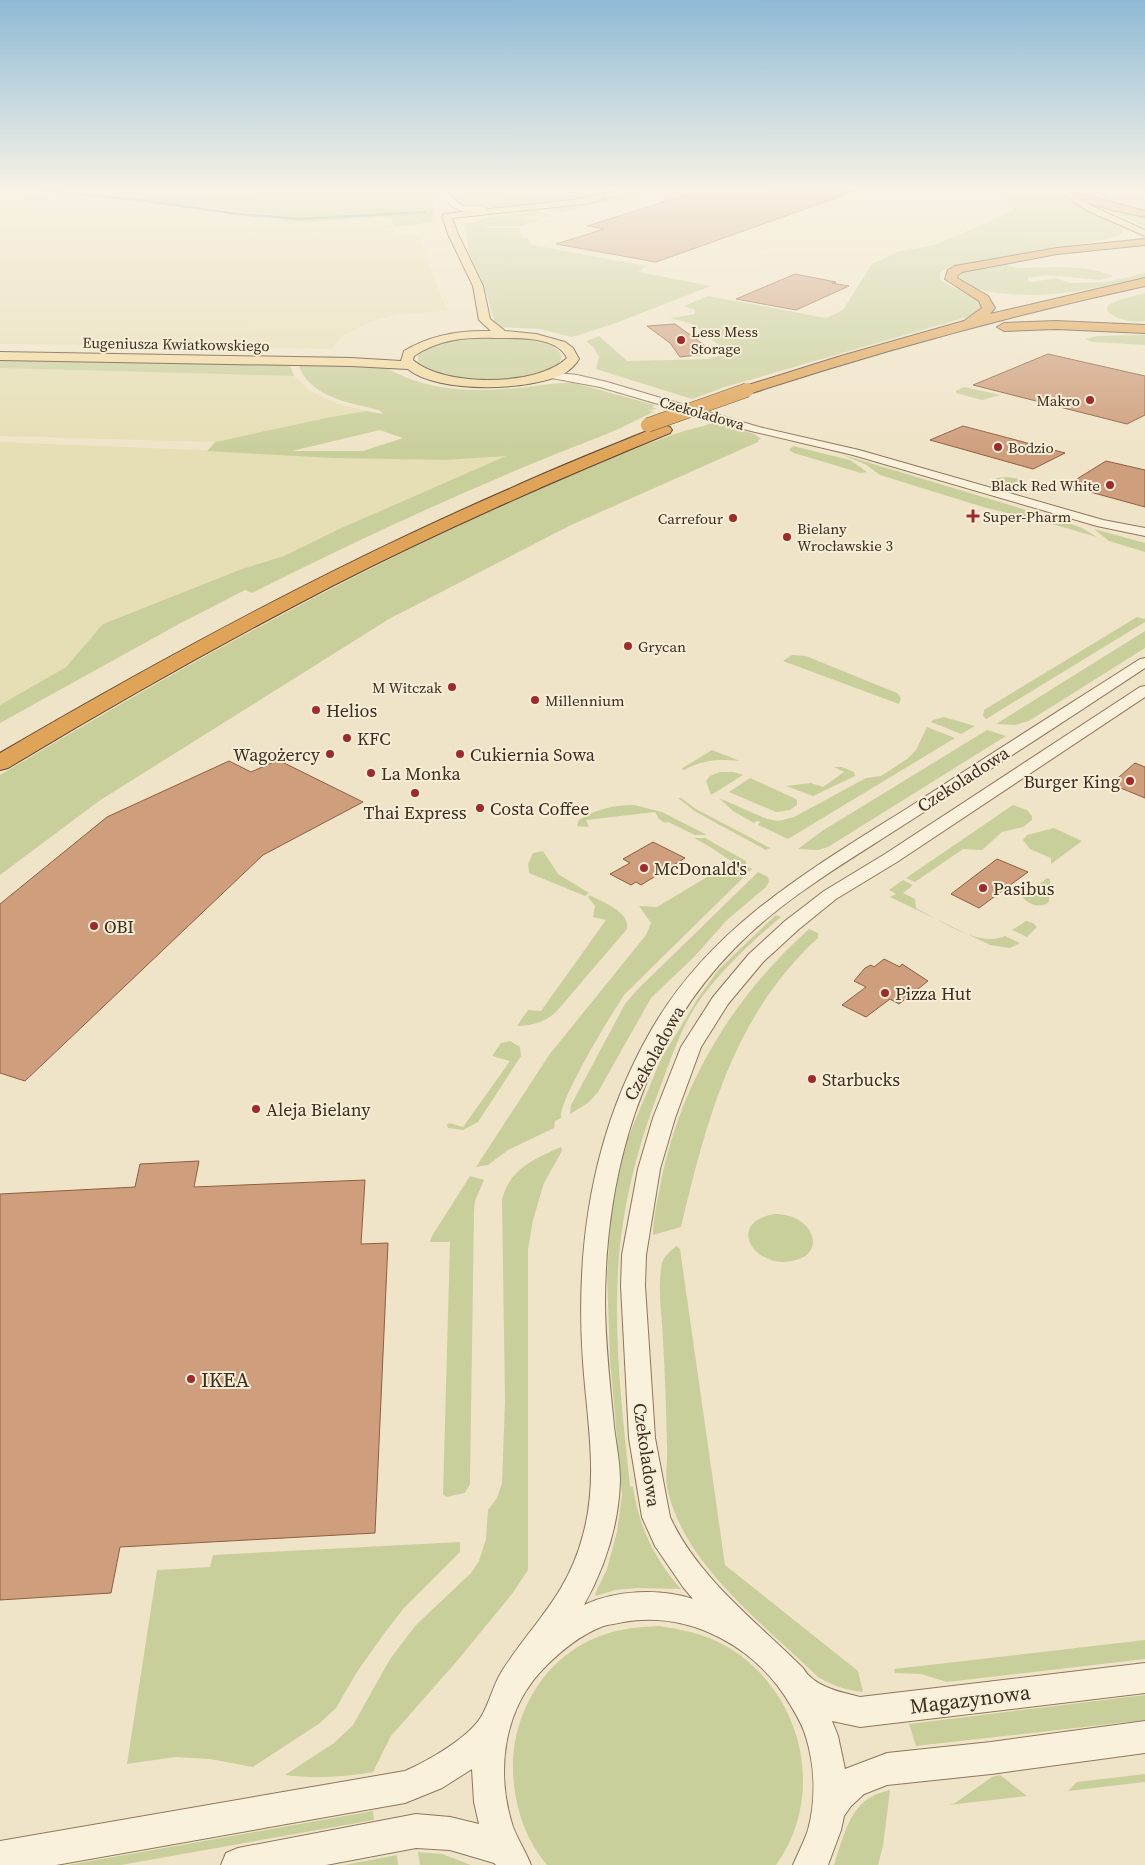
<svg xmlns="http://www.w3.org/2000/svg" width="1145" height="1865" viewBox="0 0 1145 1865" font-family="'Source Serif 4',serif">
<rect width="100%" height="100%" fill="#f0e4c8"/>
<g fill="#e6deb5">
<path d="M0,191L98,198L263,219L307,222L391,218L395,226L311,237L393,228L395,235H418L447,311L400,314L372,321L343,335L332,349L0,344Z"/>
<path d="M0,368L294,376L309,390L323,397L338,404L367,411L215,442L0,436Z"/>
<path d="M0,442L222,451L332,458L444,460L508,455L339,529L284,556L242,569L103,624L66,667L0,705Z"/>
</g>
<g fill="#c9cf9b" fill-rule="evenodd">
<path d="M49,190H434L435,192L433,222L311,238L395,226L391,218L386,217L307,222L281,221L284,216Z"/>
<path d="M452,190H619L573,199L486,208L461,205Z"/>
<path d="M647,190H662L638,198L594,204L558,214L548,210L611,199Z"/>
<path d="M1006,190H1050L1083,209L1123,229C1123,236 1114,237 1108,239L948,267L940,273V280L978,300L981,309L974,315L725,387L692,399L596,369L599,357L594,348L586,341L599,336L627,361L707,359L729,353L692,324L670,318L695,314V310L684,306L708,296L826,318L843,310L872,264L900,251L935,245L1013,211L1015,207L1003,194Z"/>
<path d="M1099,206L1145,214V227Z"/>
<path d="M540,211L551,216L540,218L543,215L536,214L540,216L521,217L539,220L522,226H486L488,228H519L523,238H527L532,245L646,266L639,272L711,286L616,323L579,335L572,337L539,329L496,327L484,285L469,253L465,223H475L473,222L493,216Z"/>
<path d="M1001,264C1011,265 1013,268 1021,268C1053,268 1083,264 1113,276L1101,280L1047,275L1028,278V281L1032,282L1055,278L1071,283L1104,282L1136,276L1132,275L1145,273V278C1095,288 1046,301 993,292C981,290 966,288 958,277L962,272Z"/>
<path d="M1145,293V321C1133,323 1116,320 1107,311L1108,305L1119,300Z"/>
<path d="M1145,335V345L1092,342L1085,339L1097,336Z"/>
<path d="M472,337C492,338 554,333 562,357C554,388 438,384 418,363V355C431,341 454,340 472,337Z"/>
<path d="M0,350L305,357L381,355L298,358Z"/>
<path d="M0,358L290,365L294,376L0,368Z"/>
<path d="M301,365L385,366C390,371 399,374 405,377C442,393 488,391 528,387C543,385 558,382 574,383L655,405L652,407L657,409L648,410L654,412C638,418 625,427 609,433C487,480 369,534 252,593L245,590L179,624L0,723V705L66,667L103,624L242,569L284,556L339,529L506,456L444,460L332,458L207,451L215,442L331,417L367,411L383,414L379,410C350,403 310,397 299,366ZM380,430L403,438L363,451H292Z"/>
<path d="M964,387L1001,395L982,400L956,393V391Z"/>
<path d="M715,422L754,434L761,439L758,440V442L569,526L389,619L99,801L0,875V775C151,685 303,599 462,524C530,493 599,461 669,436C684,430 699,428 715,422Z"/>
<path d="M793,446L850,460L867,472L861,473L794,453L789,450Z"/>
<path d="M840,454L1066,522L1082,528L1097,537L1052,524L983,507L880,475L865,464Z"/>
<path d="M1007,477L1019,479L1024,484C1014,490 1000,490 992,481L997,478Z"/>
<path d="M1094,529L1145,543V552L1109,541Z"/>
<path d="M1137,617L1145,619V622L986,719L983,716L984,710Z"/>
<path d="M1145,631V648L1029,721L1015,725L996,724Z"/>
<path d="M792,655L806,656L897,693L901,698L899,704L783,661Z"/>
<path d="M944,717L975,726L961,734L931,722L933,720Z"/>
<path d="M927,727L955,738L788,839L758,825L760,822L757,821L754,823L733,811L719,798L767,819L779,821L794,817L866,778L881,776L907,759L916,750Z"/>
<path d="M987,730L1006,736L828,847L818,850L798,849L822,831Z"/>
<path d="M712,750L740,761C717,759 705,759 684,770L681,769Z"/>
<path d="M834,767H842L854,772L855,776L813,796L786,786L811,783L823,787L844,772Z"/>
<path d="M720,772H734L743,775L711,795L706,781L710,776Z"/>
<path d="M750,778L794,798L797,800V805L790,810L776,812L729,792Z"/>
<path d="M678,798H681L696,809L770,848L766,850L696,812Z"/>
<path d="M634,805L662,812L707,835H695L668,822L665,823L659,819L655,812L586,820L589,827L577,826L579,820C596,809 614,805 634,805Z"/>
<path d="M1013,805L1027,810L1032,816V820L1023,827L1002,832L982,850L963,849L915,882L906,878Z"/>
<path d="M1054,828L1082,841L1051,864V858L1030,849L1023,840L1027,835Z"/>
<path d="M694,838H705L746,861L747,866L752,869L625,994C613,1011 558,1101 561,1118L555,1121L554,1128L508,1150L488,1165L476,1167L549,1055L646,935L651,923L639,906L657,907L732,862C720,853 708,845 694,838Z"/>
<path d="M543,851L558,874L589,893L585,896L529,873L528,864L533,853Z"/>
<path d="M758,872L768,877L769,882L766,887L727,920L694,957L651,998L598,1092L588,1103L570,1114L571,1105L625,1004L637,990Z"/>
<path d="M1047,878L1050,879L1049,902C1041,908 1032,906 1025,900L1023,897L1026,895Z"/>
<path d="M903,880L913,885L903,893L915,899L916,908C939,920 979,948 1005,936L1020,943L1010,948L990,945L890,897L896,894L889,890Z"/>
<path d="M590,895C603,903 630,911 627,929L556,1012C544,1023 533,1025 517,1026L528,1010L541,1011L606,920L593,917L595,906L588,897Z"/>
<path d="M776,915L781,917C750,943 718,973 695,1007C681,1030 672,1055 663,1080C633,1157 616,1229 617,1312C617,1370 624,1428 630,1486L633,1487C639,1526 654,1559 681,1589L638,1588L615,1590L596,1596L595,1594L607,1569L617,1532L622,1495L610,1359L607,1275L611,1217L624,1147L661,1059L698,998L719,969Z"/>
<path d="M1026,921L1033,923L1037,927L1027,937L1012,930Z"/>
<path d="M809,929L818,933V938C733,1016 707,1119 681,1227L653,1235C653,1219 657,1203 660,1187C679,1085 733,997 809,929Z"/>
<path d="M510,1041L520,1047L521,1056L478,1122L463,1130L448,1128L447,1125L449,1123L463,1127L510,1061L492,1056L501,1043Z"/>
<path d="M561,1147L562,1151L544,1183L533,1220L528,1249V1570L512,1594L457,1661L391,1736L373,1772C343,1777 315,1779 285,1775L334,1743L353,1725L390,1659L416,1625L471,1573L479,1561L486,1539L488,1510L497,1498L502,1483L505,1402L502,1200C509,1169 534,1159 561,1147Z"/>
<path d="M470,1176L484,1180L475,1201L474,1211L470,1484L465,1493L446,1497L443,1494L450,1242H430L432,1236Z"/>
<path d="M775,1214C784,1214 793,1216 800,1221C816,1231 819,1252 799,1259C759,1275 721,1223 775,1214Z"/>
<path d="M676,1246L680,1249L725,1565L858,1671L863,1692C846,1690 833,1686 818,1677C764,1624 683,1565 667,1487C665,1474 668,1458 667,1445C666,1410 665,1374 663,1339C662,1315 657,1287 662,1263C664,1256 671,1251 676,1246Z"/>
<path d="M460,1542V1552L404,1608L386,1631L357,1672L336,1708L320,1723L253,1767L210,1759L175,1757L127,1764L157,1570L210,1567L213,1555Z"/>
<path d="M659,1626C678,1629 696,1632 714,1640C798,1678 831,1789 776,1865H547C528,1843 517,1814 514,1785C506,1719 544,1652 609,1633C625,1628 642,1627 659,1626Z"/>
<path d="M1145,1640V1659L947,1682L921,1674L895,1673L894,1669Z"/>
<path d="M1145,1695V1720L916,1746L909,1724Z"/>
<path d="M1145,1774V1782L1068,1791L1077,1782Z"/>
<path d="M1000,1775L1027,1796L949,1805L955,1803L992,1777Z"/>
<path d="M890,1790L883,1846L878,1865H834C845,1832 851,1797 890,1790Z"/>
<path d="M373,1811L374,1820L121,1865H68Z"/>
<path d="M418,1852L442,1854L471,1865H420Z"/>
<path d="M397,1855L398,1865H344Z"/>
</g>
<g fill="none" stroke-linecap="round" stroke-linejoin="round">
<path stroke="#6f938a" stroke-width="2.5" d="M38,190L138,200L238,214L300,219L425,212"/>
</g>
<g fill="#cf9f7d" stroke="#8d5f41">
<path d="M702,190H852L853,192L656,262L556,244L604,229L587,226Z"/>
<path d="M795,274L836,282L832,283L849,286L796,310L736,299Z"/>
<path d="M675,324L715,353L680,357L670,343L647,326Z"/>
<path d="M1048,354L1145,376V415L1127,424L973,385Z"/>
<path d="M963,426L1065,453L1033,469L930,440Z"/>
<path d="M1106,461L1145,470V507L1072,487L1078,484L1072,482Z"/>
<path d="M278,760L363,802L263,855L25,1081L0,1073V904L107,817L229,761L251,772Z"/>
<path d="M1135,763L1145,767V798L1111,784Z"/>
<path d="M653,842L685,858L641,885L636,882L631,885L610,874L630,863L623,859Z"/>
<path d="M997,859L1028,872L979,908L951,894Z"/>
<path d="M884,959L900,967L902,964L928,981L899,1004L890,999L866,1017L842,1005L866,987L854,981L865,968L871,965L874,967Z"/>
<path d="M199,1161L194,1187L365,1180L361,1244L388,1243L375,1533L120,1547L111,1593L0,1600V1194L135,1187L140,1164Z"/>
</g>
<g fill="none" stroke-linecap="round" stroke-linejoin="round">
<g stroke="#8d765c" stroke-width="2">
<g id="minor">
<path d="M441,190H448C463,218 473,200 490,210C481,215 462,213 453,207C447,203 444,196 441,190Z"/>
<path d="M549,372L577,375L607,382L759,427L859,450L1103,520L1145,528V536L1097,526L853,455L751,431L600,387L546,377V373Z"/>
<path d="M1145,658V668C1068,719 991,769 913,819C852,859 785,896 734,949C642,1043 606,1172 605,1300C605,1342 610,1384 614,1426C616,1444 620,1462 620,1480C619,1524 605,1567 584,1605C615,1590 660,1588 693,1599L683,1587L655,1546L642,1517L629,1438L621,1286L622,1255L638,1169L653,1118L681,1047L713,997L749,954L785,921L824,891L885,854L1140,687L1145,686V697L897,862L836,899L799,929L763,962L728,1004L701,1047L675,1118L660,1169L646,1255L645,1286L655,1438L670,1517C698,1578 757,1622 803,1668C814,1687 840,1692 860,1697L1145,1663V1693L860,1727L832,1721L838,1736L845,1769L887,1753L991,1742L1145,1721V1753L991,1774L887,1785L864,1794L851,1806L844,1816L841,1830L828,1865H793C798,1853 804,1842 808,1830C816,1800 815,1767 806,1737C803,1726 797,1716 791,1706C758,1648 691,1610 623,1622C616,1624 608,1624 601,1627C579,1636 562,1650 546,1666C503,1708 495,1772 513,1827C518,1840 526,1852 531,1865H496L494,1863L450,1850L416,1848L326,1865H221L226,1853L238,1848L416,1814L450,1817L479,1824L474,1802L472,1769L442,1788L405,1803L56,1865H0V1841L405,1771C428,1761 468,1738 481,1717C490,1702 493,1685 502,1671C533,1623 568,1594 583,1535C599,1478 587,1420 583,1362C575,1248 592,1135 649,1034C710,925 813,868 914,804C989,755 1065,707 1140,659Z"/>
</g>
</g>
<g stroke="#5b4430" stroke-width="2">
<g id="major">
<path d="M620,190H638L584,204L452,218L458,234L483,286L490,319L505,331L536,334L565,342L573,348L579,359C576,364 570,370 565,373C533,391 437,394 408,369L351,366L0,360V352L351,358L401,361L404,351C430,335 460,330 491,331L479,320L473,286L448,234L442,216L444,214L573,200ZM496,338C517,338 557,336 567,358C537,387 444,387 413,360L414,356C439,339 467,337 496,338Z"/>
<path d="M1056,190H1066L1094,207L1145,230V236L1088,211Z"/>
</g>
</g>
<g stroke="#5b4430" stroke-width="2">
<g id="highway">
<path d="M1077,193L1145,211V217L1112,210L1073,198L1072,196Z"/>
<path d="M1145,239V245L1057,254L962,272L958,275L957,278L988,296L995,308L990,314L1145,278V286C1012,315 881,351 752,393H742L740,390L742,387L841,356L964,321L982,308L979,301L945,279L948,270L955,266L1057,248Z"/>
<path d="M1056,321L1145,325V333L1056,329L1004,331L997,327L1004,323Z"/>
<path d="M664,425L670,427L672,430L670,433C555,480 442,530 332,586C222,643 114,704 8,768L0,770V753C164,657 332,566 507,490C542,474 578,459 615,444C631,438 647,430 664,425Z"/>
</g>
</g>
<use href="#minor" fill="#faf1dc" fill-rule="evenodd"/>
<use href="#major" fill="#f3d9a0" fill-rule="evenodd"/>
<use href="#highway" fill="#e0a458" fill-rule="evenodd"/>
<g stroke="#5b4430" stroke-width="15" stroke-linecap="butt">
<path id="highway-bridge" d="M648,425L747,390"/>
</g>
<use href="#highway-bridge" stroke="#e0a458" stroke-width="14"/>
</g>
<linearGradient id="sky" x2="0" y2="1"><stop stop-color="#8fbad6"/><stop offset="0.42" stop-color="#f8f3e6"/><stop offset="1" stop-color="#f8f3e6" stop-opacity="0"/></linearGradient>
<rect width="1145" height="451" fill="url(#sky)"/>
<g fill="#9e2a2b" stroke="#f7eed8" stroke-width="2">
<circle cx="681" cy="340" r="5"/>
<circle cx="1090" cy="400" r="5"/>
<circle cx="998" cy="447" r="5"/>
<circle cx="1110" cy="485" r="5"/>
<path d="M970.5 508.5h5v5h5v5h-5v5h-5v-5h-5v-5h5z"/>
<circle cx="733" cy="518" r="5"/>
<circle cx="787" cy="537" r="5"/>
<circle cx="628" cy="646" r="5"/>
<circle cx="452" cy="687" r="5"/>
<circle cx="535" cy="700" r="5"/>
<circle cx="316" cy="710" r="5"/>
<circle cx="347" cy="738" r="5"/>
<circle cx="330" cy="754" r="5"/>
<circle cx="460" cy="754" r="5"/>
<circle cx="371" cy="773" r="5"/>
<circle cx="1130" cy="781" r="5"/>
<circle cx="415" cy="793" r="5"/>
<circle cx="480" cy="808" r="5"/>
<circle cx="644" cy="868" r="5"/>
<circle cx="983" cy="888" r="5"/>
<circle cx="94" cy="926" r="5"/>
<circle cx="885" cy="993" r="5"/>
<circle cx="812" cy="1079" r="5"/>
<circle cx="256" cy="1109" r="5"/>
<circle cx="191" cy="1379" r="5"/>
</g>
<g text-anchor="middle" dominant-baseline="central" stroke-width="4" stroke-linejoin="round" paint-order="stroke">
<g font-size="15" fill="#3d2e20" stroke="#f7eed8" text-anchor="start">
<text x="691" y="331">Less Mess<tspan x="691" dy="17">Storage</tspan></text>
<text x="1080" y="400" text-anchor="end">Makro</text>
<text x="1008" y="447">Bodzio</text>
<text x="1100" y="485" text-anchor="end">Black Red White</text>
<text x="983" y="516">Super-Pharm</text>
<text x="723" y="518" text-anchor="end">Carrefour</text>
<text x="797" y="528">Bielany<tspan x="797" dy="17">Wrocławskie 3</tspan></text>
<text x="638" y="646">Grycan</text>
<text x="442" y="687" text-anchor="end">M Witczak</text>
<text x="545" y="700">Millennium</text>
</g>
<g font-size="15" fill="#3d2e20" stroke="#f7eed8">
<text transform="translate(176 344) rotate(1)">Eugeniusza Kwiatkowskiego</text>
<text transform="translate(702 413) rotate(16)">Czekoladowa</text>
</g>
<g font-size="18" fill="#3d2e20" stroke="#f7eed8" text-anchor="start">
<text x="326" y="710">Helios</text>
<text x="357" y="738">KFC</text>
<text x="320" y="754" text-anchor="end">Wagożercy</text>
<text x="470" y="754">Cukiernia Sowa</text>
<text x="381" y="773">La Monka</text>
<text x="1120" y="781" text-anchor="end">Burger King</text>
<text x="490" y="808">Costa Coffee</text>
<text x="415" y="812" text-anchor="middle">Thai Express</text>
<text x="654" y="868">McDonald's</text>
<text x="993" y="888">Pasibus</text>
<text x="104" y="926">OBI</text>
<text x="895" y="993">Pizza Hut</text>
<text x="822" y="1079">Starbucks</text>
<text x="266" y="1109">Aleja Bielany</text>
</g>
<g font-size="18" fill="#3d2e20" stroke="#f7eed8">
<text transform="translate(963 779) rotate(-33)">Czekoladowa</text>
<text transform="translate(654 1053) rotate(-61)">Czekoladowa</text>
<text transform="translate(647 1455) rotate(82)">Czekoladowa</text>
</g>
<g font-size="21" fill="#3d2e20" stroke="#f7eed8" text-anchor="start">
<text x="201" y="1379">IKEA</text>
</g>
<g font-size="21" fill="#3d2e20" stroke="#f7eed8">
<text transform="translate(970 1699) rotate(-7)">Magazynowa</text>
</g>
</g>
</svg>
